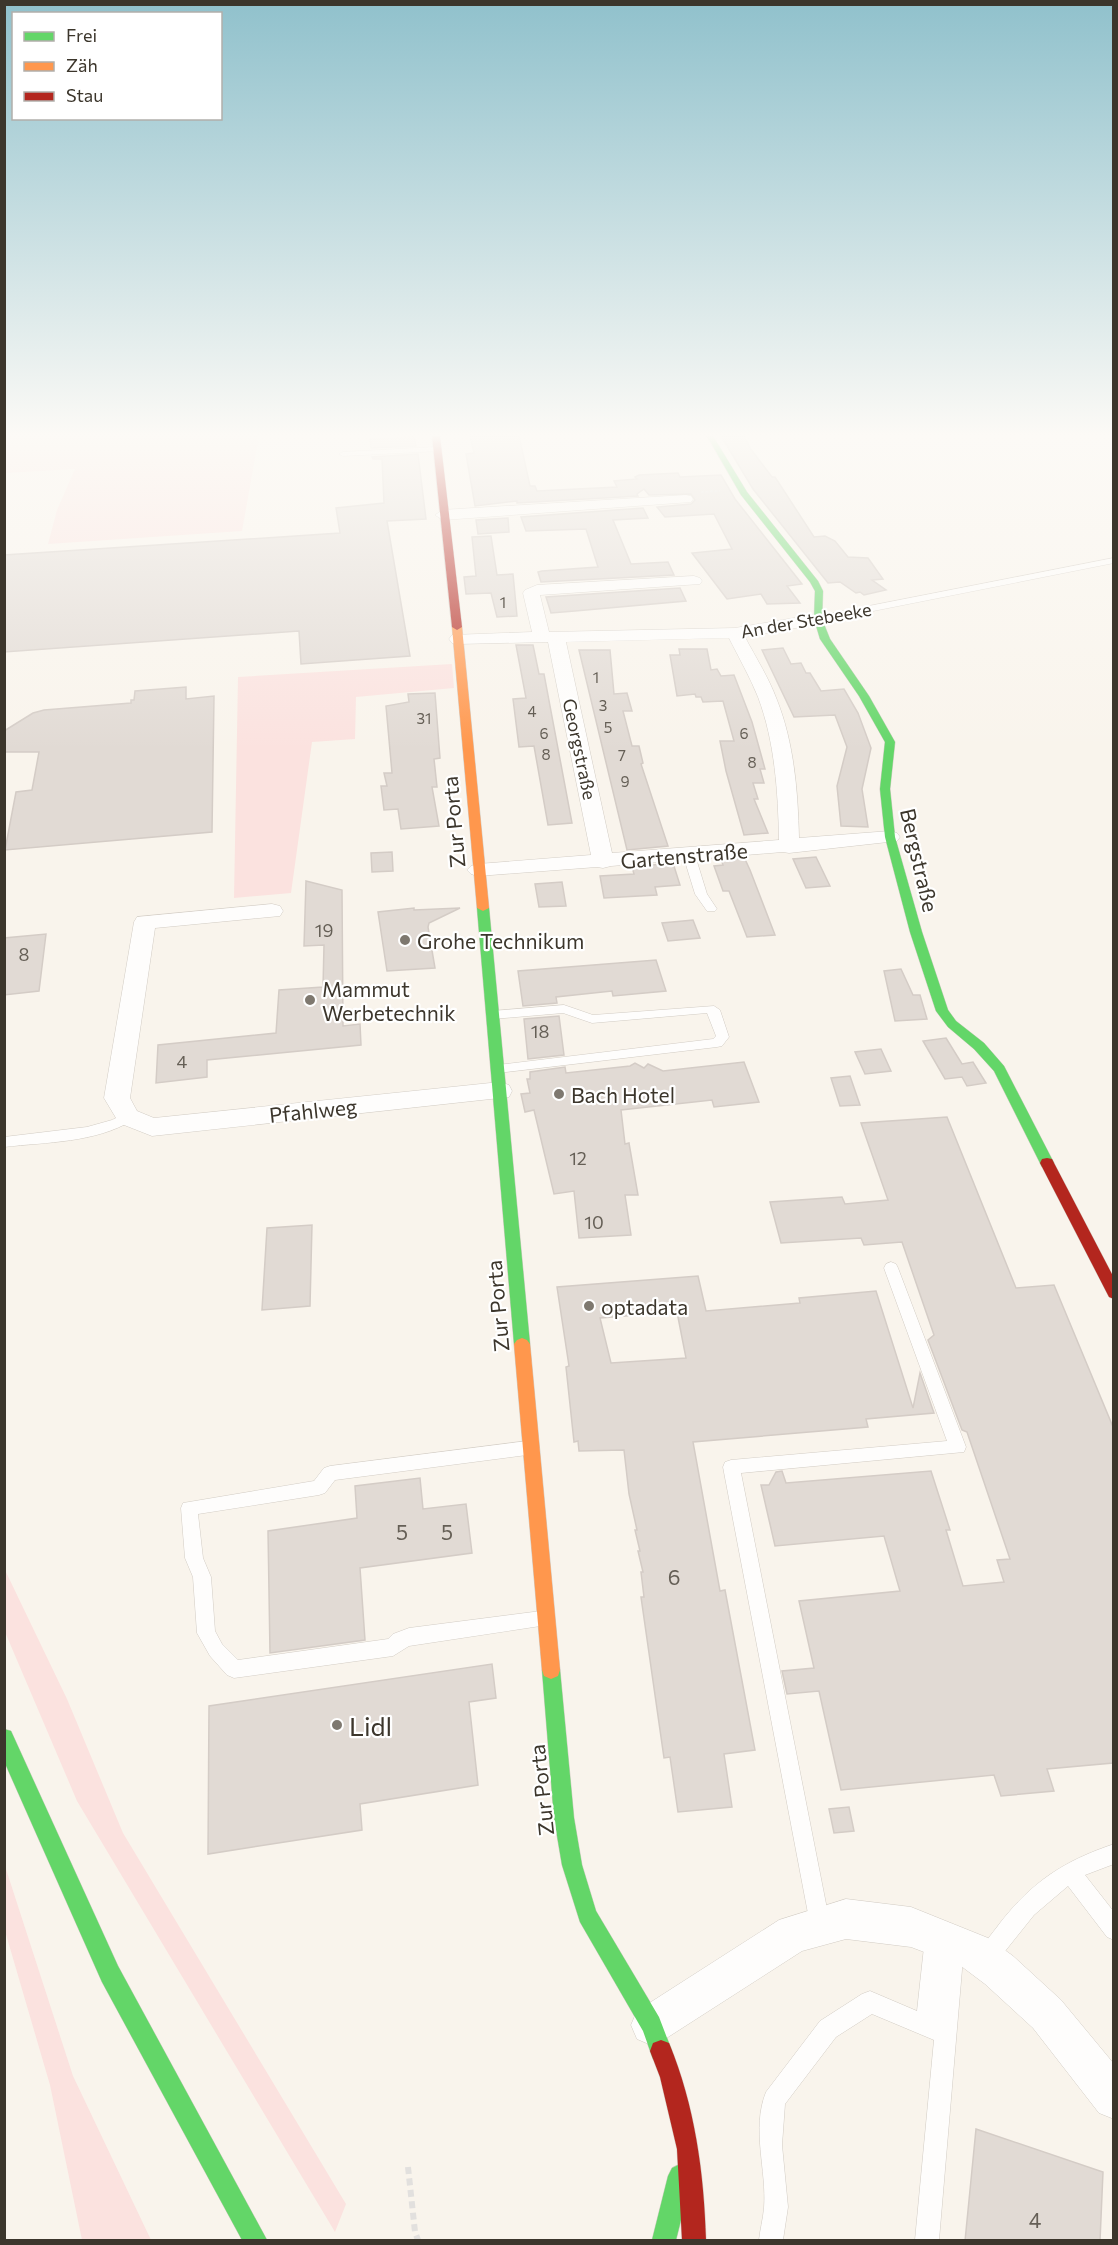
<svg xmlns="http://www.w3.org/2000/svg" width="1118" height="2245" viewBox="0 0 1118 2245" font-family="Commissioner,sans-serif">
<rect width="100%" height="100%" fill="#f9f4ec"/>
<g fill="#fbe2df">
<path d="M5,436H259L242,531L48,544L57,510L75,469L5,473Z"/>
<path d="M452,664L454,688L356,697L355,739L312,742L291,893L234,898L238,677Z"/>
<path d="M5,1570L67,1699L123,1833L346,2204L335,2232L77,1801L5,1632Z"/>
<path d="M5,1866L73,2076L151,2240H82L50,2085L5,1931Z"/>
</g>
<g fill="#e1dad4" stroke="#d4ccc6" stroke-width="1.5" fill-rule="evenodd">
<path d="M470,436H519L530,486H535L537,491L617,487L614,481L637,479L635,477L639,475L678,473L680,477L721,475L735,499L802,584L787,586L800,603L767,604L761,594L727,599L692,553L732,549L714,514L665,517L657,507L691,504L695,500L691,494L649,495L644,489L637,494L638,496L517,503V501L475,506L466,454L474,453Z"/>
<path d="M721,436H744L750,448L772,477H775L814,537L825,536L835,541L848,557L868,558L883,579L872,580L886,590L864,595L860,592L856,593L840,582L828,583L753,489Z"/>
<path d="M414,437L416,446L371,448L370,439Z"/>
<path d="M418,454L426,519L387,521L410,656L301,664L299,631L4,652V555L340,533L336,508L384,503L382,459H373L372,457Z"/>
<path d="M643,508L648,518L613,520L631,564L668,562L674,575L541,582L538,572L542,571L598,567L586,529L526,531L521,517Z"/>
<path d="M508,518L509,532L478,534L476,520Z"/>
<path d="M491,536L497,575L513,574L517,616L497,617L491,593L466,594L464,577L476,576L472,537Z"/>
<path d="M680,588L686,601L575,611L551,613L546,597Z"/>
<path d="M516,645H533L539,674H544L572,823L548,825L534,746L519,747L513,699L526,698Z"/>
<path d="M783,648L791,664L801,663L806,673H810L821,691L844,689L858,713L871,748L862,789L868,827L841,826L837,786L847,747L835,715L794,717L762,650Z"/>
<path d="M679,649H707L711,670L717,669L721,676L734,675L752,722L765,769H760L764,783H753L758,799H754L768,833L744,835L726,771L720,741H734L723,701L703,702L701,697H696L695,694L677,696L670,655H680Z"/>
<path d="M579,650H610L614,694L627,693L632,711H623L632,746H639L643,763L641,764L668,846L627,850Z"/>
<path d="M186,687V699L214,696L212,832L5,850L16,792L32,790L39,752H4V731L33,713L44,710L131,703V700H134L135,691Z"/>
<path d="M435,693L440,758L434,759L437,787H432L439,826L401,829L398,809L384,810L381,786H387L384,773H392L386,706L409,702L408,694Z"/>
<path d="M392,852L393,871L372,872L371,853Z"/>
<path d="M744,857L750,870L775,935L747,937L729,891H723L714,866L723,865L721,859Z"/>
<path d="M816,857L830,886L806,888L793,859Z"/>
<path d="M673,863L680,885L655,887L657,895L604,898L600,876L634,874L632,867Z"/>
<path d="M306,881L342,890L343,1026L360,1024L361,1045L207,1060V1077L156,1083L158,1045L276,1033L279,990L323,987L324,945L304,946Z"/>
<path d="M562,882L566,906L539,907L535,884Z"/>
<path d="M414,908V910L460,908L429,923L428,927L435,968L387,971L378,912Z"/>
<path d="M693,920L700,938L668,941L662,923Z"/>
<path d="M46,934L39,991L4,995V938Z"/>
<path d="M656,960L666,991L613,996L612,991L556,997L557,1003L523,1006L518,971Z"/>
<path d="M901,969L913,995H920L927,1019L895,1021L884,971Z"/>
<path d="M559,1016L564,1055L528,1059L524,1019Z"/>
<path d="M946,1038L962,1064L973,1062L986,1083L967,1086L962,1077L945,1079L923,1041Z"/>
<path d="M881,1049L891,1071L865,1074L855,1052Z"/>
<path d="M744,1062L759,1102L714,1107L712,1100L621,1110L625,1144L629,1143L638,1195H625L631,1235L579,1238L574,1191L554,1194L534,1110L525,1112L521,1094L530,1093L527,1079H530V1072L565,1067L566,1073L630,1066L635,1063L644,1068L648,1064L663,1071Z"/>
<path d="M850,1076L860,1105L840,1106L831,1078Z"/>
<path d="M947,1117L1016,1288L1054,1285L1113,1427V1763L1047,1769L1054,1791L1001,1796L994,1775L841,1790L819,1691L787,1694L782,1671L814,1668L799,1601L900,1591L884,1536L775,1546L761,1485H769L776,1472L782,1471L786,1483L931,1471L950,1530H946L963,1586L1004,1582L997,1560L1010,1559L967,1432L962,1430L928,1340L934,1335L902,1242L864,1245L861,1238L781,1243L770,1202L842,1197L845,1204L888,1200L861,1123Z"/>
<path d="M312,1225L310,1306L262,1310L267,1228Z"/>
<path d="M698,1276L706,1311L800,1303L799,1298L876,1291L913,1408L920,1373L934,1413L866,1419L868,1427L693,1442L720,1591L725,1590L755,1750L724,1754L732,1807L678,1812L670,1757L664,1758L641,1597H644L641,1572H643L638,1551H640L635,1530H637L629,1494L624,1450L579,1451L578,1441L574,1442L566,1367L569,1366L557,1287ZM677,1312L686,1358L611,1363L600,1318Z"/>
<path d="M420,1478L423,1509L466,1504L472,1553L360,1568L365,1640L270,1653L268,1531L357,1518L355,1486Z"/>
<path d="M492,1664L496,1698L469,1702L478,1785L360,1804L362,1830L208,1854L209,1706Z"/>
<path d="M849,1807L854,1831L834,1833L829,1809Z"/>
<path d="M976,2129L1103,2172L1100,2241H965Z"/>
</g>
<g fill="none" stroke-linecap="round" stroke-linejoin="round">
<g stroke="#d2ccc4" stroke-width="1">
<g id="lane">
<path d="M437,447L441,449L440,451L343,456L339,454L343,452Z"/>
<path d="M1114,558V563L818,622L814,619L818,616Z"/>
<path d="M689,852L695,855L707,894L717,909L715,911H707L695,894L683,855Z"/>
<path d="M564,1005L593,1015L714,1006L720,1010L729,1037L722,1046L717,1047L498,1073L493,1072L491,1069L493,1066L498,1065L713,1039L716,1036L707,1013L592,1023L563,1013L493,1019L487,1015L493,1011Z"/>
<path d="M128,1112L135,1117L133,1120C95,1143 47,1142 4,1147V1137L87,1127L112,1120Z"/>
<path d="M891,1262L896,1264L898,1268L966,1447L964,1452L741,1473L830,1924L827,1931L820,1934L813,1931L810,1924L723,1467L725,1462L731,1460L947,1441L884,1268L886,1264Z"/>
<path d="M527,1441L533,1443L535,1448L533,1453L527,1455L335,1480L325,1493L319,1495L198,1514L203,1558L211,1577L215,1631L222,1644L238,1660L388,1639L393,1634L409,1628L541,1611L547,1613L550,1619L547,1625L409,1646L393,1656L234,1678L227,1675L210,1656L197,1633L193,1577L185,1558L181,1508L183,1503L314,1481L324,1468L330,1466Z"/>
<path d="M1114,1844V1864L1085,1875L1114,1912V1940L1107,1937L1068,1886L1034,1915L994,1965L987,1969L980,1965L976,1958C982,1945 992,1934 1000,1923C1033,1881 1064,1861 1114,1844Z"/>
<path d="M935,1928L942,1931L945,1942L947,1939L954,1936L961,1939L964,1946L939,2240H915L934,2040L872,2014L836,2037L785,2104L782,2145L788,2207L783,2240H759C760,2230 763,2219 764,2208C767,2170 751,2129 766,2092L820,2021L862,1994L870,1991L917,2011L925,1938L928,1931Z"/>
</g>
</g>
<g stroke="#d2ccc4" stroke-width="1">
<g id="street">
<path d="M686,495L691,496L693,499L691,502L443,520L435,515L443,510Z"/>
<path d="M694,576L700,578L702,581L700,584L540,595L549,632L735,628L818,614L824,615L826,619L824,623L745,637C756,658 769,678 777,700C794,743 798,792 799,838L890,831L897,833L900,837L897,841L789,853L783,852L611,866L603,868L597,867L478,876L471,874L467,870L471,866L478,864L591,855L548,642L458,644L452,643L449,639L452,635L532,632L523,593L525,590L537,585ZM729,638C739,658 750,677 758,697C775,742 778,792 779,840L612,853L566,642Z"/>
<path d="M272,904L280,906L283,911L280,916L155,928L130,1098L137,1111L154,1118L500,1082L509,1085L512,1091L509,1097L152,1136L119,1123L104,1098L134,922L137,917Z"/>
<path d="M846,1899L911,1907L988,1938L1013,1956L1061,2000L1114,2064V2119L1099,2113L1033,2028L985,1984L961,1966L911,1947L846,1939L802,1951L665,2039L651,2045L637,2039L631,2025L637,2011L779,1920Z"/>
</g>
</g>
<g stroke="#d2ccc4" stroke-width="1">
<g id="fast">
<path d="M707,436H713L747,492L818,581L823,591L822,619L830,639L869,696L895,742L890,789L895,837L922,932L948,1010L956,1021L984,1043L1004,1066L1054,1163L1052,1167H1042L994,1071L974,1049L948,1027L936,1011L910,932L885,837L880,789L885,742L859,696L820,639L814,619L815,591L810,582L741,495Z"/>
<path d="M483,905L489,908L530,1344L527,1348L522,1350L517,1348L514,1344L477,908Z"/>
<path d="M551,1661L558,1664L560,1670L574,1818L582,1865L596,1911L659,2017L672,2051L669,2059L661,2062L653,2059L643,2031L580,1922L562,1865L554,1818L542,1670L544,1664Z"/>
<path d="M4,1729L11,1731L118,1966L267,2240H242L102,1982L4,1761Z"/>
<path d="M680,2164L688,2168L692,2176L676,2240H652L668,2176L672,2168Z"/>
</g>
</g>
<g stroke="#d2ccc4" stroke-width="1">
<g id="slow">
<path d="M457,624L462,627L489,908L483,911L477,908L452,627Z"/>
<path d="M522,1338L527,1340L530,1344L560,1670L558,1676L551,1679L544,1676L542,1670L514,1344L517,1340Z"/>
</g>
</g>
<g stroke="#d2ccc4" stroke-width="1">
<g id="jam">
<path d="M432,436H440L462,627L457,630L452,627Z"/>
<path d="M1047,1158L1052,1159L1054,1163L1114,1278V1299L1109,1297L1040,1163L1042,1159Z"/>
<path d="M661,2040L669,2043C695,2106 704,2173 706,2240H682L677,2149L660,2077L650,2051L653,2043Z"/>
</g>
</g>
<path stroke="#e2e0de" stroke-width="2" stroke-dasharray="3 1.5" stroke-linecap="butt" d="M701,492L720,491"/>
<path stroke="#e2e0de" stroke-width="6" stroke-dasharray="7 4.5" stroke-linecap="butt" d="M408,2167L415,2232L418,2240"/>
<use href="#lane" fill="#fefdfc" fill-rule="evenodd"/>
<use href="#street" fill="#fefdfc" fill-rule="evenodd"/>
<use href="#fast" fill="#63d668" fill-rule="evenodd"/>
<use href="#slow" fill="#ff974d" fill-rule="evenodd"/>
<use href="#jam" fill="#b3261e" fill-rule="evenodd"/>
</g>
<linearGradient id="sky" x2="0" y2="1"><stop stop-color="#90c1cc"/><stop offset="0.58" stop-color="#fcfaf6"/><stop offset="1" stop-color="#fcfaf6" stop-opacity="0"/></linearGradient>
<rect width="1118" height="750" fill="url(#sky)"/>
<g fill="#7e786f" stroke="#fff" stroke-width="2">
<circle cx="405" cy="940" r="6"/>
<circle cx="310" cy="1000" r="6"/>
<circle cx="559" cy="1094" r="6"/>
<circle cx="589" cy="1306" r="6"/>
<circle cx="337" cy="1725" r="6"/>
</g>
<g text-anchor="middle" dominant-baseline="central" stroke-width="4.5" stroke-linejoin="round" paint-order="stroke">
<g font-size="15" fill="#655f56">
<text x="503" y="602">1</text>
<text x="596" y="677">1</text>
<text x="603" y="705">3</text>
<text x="532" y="711">4</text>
<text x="424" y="718">31</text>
<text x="608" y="727">5</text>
<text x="544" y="733">6</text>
<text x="744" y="733">6</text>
<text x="546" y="754">8</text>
<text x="622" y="755">7</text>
<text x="752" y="762">8</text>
<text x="625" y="781">9</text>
</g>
<g font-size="18" fill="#3c362c" stroke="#fff">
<text transform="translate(806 620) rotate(-10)">An der Stebeeke</text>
<text transform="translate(580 749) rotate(78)">Georgstraße</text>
</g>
<g font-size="18" fill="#655f56">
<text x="324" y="930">19</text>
<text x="24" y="954">8</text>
<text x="540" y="1031">18</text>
<text x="182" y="1061">4</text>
<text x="578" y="1158">12</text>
<text x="594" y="1222">10</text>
</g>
<g font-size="21" fill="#3c362c" stroke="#fff">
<text transform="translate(453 822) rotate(-95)">Zur Porta</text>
<text transform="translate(684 855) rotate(-5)">Gartenstraße</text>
<text transform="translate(920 860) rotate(77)">Bergstraße</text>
<text transform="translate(313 1110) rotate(-6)">Pfahlweg</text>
<text transform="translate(497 1306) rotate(-95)">Zur Porta</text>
<text transform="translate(541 1790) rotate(-96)">Zur Porta</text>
</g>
<g font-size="21" fill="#3c362c" stroke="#fff" text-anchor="start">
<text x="417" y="940">Grohe Technikum</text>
<text x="322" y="988">Mammut<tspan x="322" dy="24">Werbetechnik</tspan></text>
<text x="571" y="1094">Bach Hotel</text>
<text x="601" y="1306">optadata</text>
</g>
<g font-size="21" fill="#655f56">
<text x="402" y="1531">5</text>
<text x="447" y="1531">5</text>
<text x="674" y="1576">6</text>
<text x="1035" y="2219">4</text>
</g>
<g font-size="26" fill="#3c362c" stroke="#fff" text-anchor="start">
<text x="349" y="1725">Lidl</text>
</g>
</g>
<rect width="1118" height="2245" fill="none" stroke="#3c362c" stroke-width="12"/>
<rect x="12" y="12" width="210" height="108" fill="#ffffff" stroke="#b1afab" stroke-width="1.5"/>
<rect x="24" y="32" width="30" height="9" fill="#63d668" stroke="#b1afab" stroke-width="1.5"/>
<text x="66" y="42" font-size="18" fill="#3c362c">Frei</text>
<rect x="24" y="62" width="30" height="9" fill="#ff974d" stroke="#b1afab" stroke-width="1.5"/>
<text x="66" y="72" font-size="18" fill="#3c362c">Zäh</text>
<rect x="24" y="92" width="30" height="9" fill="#b3261e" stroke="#b1afab" stroke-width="1.5"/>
<text x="66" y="102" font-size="18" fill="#3c362c">Stau</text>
</svg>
